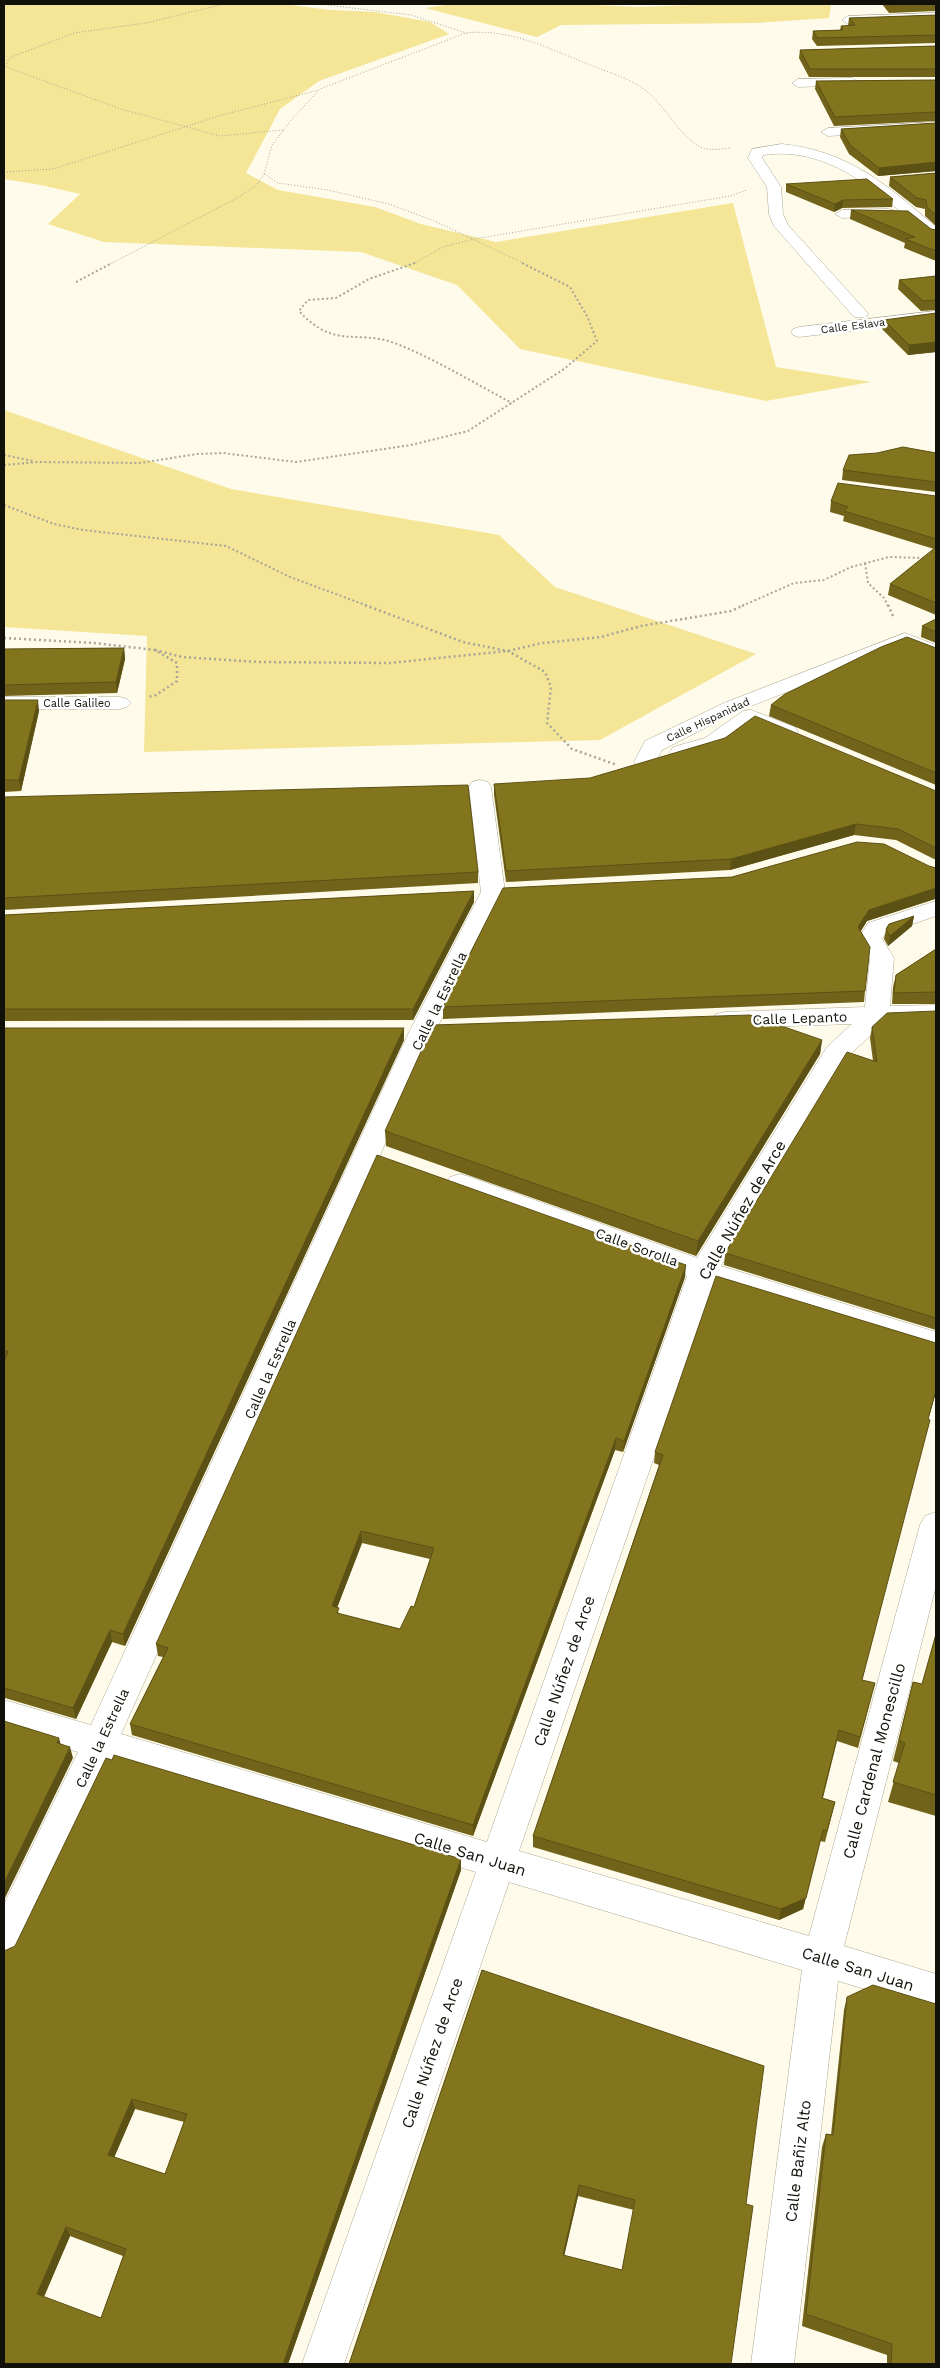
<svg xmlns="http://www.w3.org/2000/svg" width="940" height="2368" viewBox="0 0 940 2368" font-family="'Work Sans',sans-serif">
<rect width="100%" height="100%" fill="#fffbea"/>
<g fill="#f4e597">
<path d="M4,4H283L330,10L375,12L430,22L449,34L319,81L280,109L246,173L278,190L375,207L421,224L496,242L733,203L776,367L871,382L766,401L520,349L457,285L361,252L104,242L48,224L80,194L41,185L4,179Z"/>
<path d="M453,4H573L638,7L725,4H831L829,18L756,23L561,25L537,37L425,8Z"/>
<path d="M4,410L231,489L499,535L555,587L756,654L600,740L144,752L147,636L4,627Z"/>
</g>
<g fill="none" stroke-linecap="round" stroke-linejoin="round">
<g stroke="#aca894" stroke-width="1">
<g id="minor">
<path d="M936,13V21L848,24L842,20L848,16Z"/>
<path d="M852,78L858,82L857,85L798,87L792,83L798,79Z"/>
<path d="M936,122V130L828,136L821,132L828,128Z"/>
<path d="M782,144C849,151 887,185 936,227V238L931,237C881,196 832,145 763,155L762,158L781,187L783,214L788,225L866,311L868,314L866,317H854L774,226L769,214L767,187L748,158L752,149Z"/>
<path d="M888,209L893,210L895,213L893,216L842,218L835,214L842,210Z"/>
<path d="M936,311V321L799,337L793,335L791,332L793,329L799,327Z"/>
<path d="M905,633L936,645V658L905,646L738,711L662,750L653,767L645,769L637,767L634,762L645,741L724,703Z"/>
<path d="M4,697H120L127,699L131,703L127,707L120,709H4Z"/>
<path d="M751,710L795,727L798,732L795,737L787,738L779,737L753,725C732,739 700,763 673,757L670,752L673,747L705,738L743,711Z"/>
<path d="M480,780L488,782L491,787L505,892L436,1030L121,1734L487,1842L687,1276L450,1191L446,1184L450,1177L460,1174L470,1177L697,1258L827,1047L852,1024L725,1028L716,1026L712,1020L716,1014L725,1012L865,1007L870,958L858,939L868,923L936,901V916L886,933L882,939L894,958L890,1006L936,1005V1021L884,1023L846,1058L721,1266L936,1332V1354L713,1285L519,1851L809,1936L920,1525L925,1516L936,1512V1586L844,1946L936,1974V2010L838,1981L794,2364H751L802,1970L509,1882L344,2364H302L476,1872L109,1762L17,1956L4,1961V1904L78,1752L4,1730V1700L91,1725L410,1030L481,892L469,787L472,782Z"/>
</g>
</g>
<g stroke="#a8a698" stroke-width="1" stroke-dasharray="1 2" stroke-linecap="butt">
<path d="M224,4L146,23L74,33L9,58L6,67L121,109L220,136L283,130"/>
<path d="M319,4L411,15L466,33"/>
<path d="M4,172L53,169L222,115L319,90"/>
<path d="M264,174L278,183L328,190L389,204L437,222L525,264"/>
<path d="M110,264L239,197L257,185L264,174L272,145L292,119L320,89L466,33C510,28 550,49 590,65C605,71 622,76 636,84C662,98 674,130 697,145C707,152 720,149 731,148"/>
<path d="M413,264L443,247L474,239L730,196L747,190"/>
</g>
<g stroke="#a8a698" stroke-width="2" stroke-dasharray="2 2.5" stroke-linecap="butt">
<path d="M415,263L369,279L336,298L308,300L299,311C336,351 357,328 397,344C437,360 474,383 512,403"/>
<path d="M76,282L112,263"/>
<path d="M4,455L33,461"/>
<path d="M4,465L38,462L140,463L197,454L223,453L296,462L411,445L468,431L564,369L597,341L587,316L570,287L522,263"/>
<path d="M4,505L54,524L83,530L226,546L290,577L368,606"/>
<path d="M865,563L868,583L884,598L888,606"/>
<path d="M742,606L794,583L824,580L851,567L889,557L926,558"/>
</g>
<g stroke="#a8a698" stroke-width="2.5" stroke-dasharray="2 3" stroke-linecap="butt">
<path d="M365,605L463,642L508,651L545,672L551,687L547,723L572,749L617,765"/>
<path d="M888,605L893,616"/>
<path d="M4,638L94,643L155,650L177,663V681L156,695L148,697"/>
<path d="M155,650L182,657L258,662L390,663L508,651L542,643L601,637L641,626L731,611L744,605"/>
</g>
<use href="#minor" fill="#fff" fill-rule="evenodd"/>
</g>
<g fill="#71641a" fill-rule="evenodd">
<path d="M882,4H936V11L889,13Z"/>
<path d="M936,15V43L817,46L812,39L813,31L840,30L841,26H848L849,18Z"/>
<path d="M936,46V77H809L799,58L800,50Z"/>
<path d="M936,80V121L834,126L815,89L816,81Z"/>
<path d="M936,123V171L878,176L849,154L840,137L841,129Z"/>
<path d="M936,173V226L925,216V209L916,207L889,186L890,177Z"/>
<path d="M786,184L893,199L892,207L842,208L834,212L786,192Z"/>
<path d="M851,210L936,230V261L904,248L905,243L850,219Z"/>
<path d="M936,276V310L921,311L898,289L899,280Z"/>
<path d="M936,313V352L908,355L882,329L884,320Z"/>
<path d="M936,453V492L842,480L843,470Z"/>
<path d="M936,496V615L888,595L890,584L934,549L843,521L844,516L830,512L831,501Z"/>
<path d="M936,619V643L921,637L922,626Z"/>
<path d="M124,648L125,659L117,693L4,696V649Z"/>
<path d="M936,648V785L769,716L771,705Z"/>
<path d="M4,700L39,711L21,791L4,792Z"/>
<path d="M494,784L936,791V860L896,840L854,835L730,870L506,882L494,795Z"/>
<path d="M4,797L478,872V883L4,910Z"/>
<path d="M929,866L936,868V901L935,899L867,921L861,931L865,991L864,1002L443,1019V1007Z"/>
<path d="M474,891V902L413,1020L4,1021V915Z"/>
<path d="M914,916L912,926L888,946L884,939L886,929Z"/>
<path d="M936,949V1004H892L893,987L896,975Z"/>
<path d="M936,1011V1330L724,1265L725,1253L873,1061L870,1038L872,1027Z"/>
<path d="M4,1028H404V1040L125,1646L112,1642L76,1719L5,1698L4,1699Z"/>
<path d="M822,1040L820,1054L696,1256L386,1146L385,1131Z"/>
<path d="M685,1277L623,1452L615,1450L473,1836L132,1735L130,1724L163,1657L158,1656L156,1644ZM362,1543L430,1559L414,1607L400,1629L339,1614L337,1608Z"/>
<path d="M936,1343V1392L928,1419L862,1680L872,1694L858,1748L837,1741L823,1798L835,1802L825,1842L820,1841L803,1909L779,1920L533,1847V1836L659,1465L654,1463L655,1452Z"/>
<path d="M936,1634V1816L888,1802L899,1763L893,1761L913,1682L922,1684Z"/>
<path d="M461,1859V1870L288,2364H4V1951ZM135,2109L184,2122L165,2174L114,2157ZM70,2236L123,2256L101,2318L44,2297Z"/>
<path d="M482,1970L746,2204L731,2364H349ZM578,2196L634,2210L622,2270L564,2256Z"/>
<path d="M847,1997L936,2364H887V2355L802,2326L822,2147L826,2134L831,2135L844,2010Z"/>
</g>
<g fill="#5c5115">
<path d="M936,162V171L878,176L879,168Z"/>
<path d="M843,200L842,208L834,212L835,204Z"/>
<path d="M936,342V352L908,355L909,345Z"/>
<path d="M124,648L125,659L117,693L116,682Z"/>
<path d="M38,700L39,711L21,791L19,780Z"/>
<path d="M856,824L854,835L730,870L731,859Z"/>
<path d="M936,888L935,899L867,921L856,938L858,927L869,910Z"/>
<path d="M474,891V902L413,1020V1009Z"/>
<path d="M914,916L912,926L888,946L890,936Z"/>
<path d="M404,1028V1040L125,1646L123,1634Z"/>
<path d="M822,1040L820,1054L696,1256L698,1241Z"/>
<path d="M686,1265L685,1277L623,1452L624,1441Z"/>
<path d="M936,1390V1392L925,1431L928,1419Z"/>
<path d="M616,1438L615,1450L473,1836V1825Z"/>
<path d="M361,1531L362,1543L333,1618L332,1606Z"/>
<path d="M110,1630L112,1642L76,1719L73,1708Z"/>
<path d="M59,1738L62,1749L57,1743Z"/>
<path d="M70,1747L73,1758L4,1900V1883Z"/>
<path d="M820,1841L803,1909L779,1920L781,1909Z"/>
<path d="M461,1859V1870L288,2364H283Z"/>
<path d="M132,2099L135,2109L111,2165L108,2155Z"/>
<path d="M579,2185L578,2196L562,2265L563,2255Z"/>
<path d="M66,2227L70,2236L41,2303L37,2294Z"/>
</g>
<g fill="#83741e" stroke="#5c5115" fill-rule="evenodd">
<path d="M889,4H927L890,5Z"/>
<path d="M936,15V35L817,38L813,31L843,30L841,26L855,25L849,18Z"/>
<path d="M936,46V69H810L800,50Z"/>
<path d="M936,80V112L835,117L816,81Z"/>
<path d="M936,123V162L879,168L850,145L841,129Z"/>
<path d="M936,173V215L927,207L926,200L917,198L890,177Z"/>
<path d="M867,179L893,199L843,200L835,204L786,184Z"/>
<path d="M851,210L908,211L931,229L936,230V251L905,239L915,237Z"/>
<path d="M936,276V300L923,301L899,280Z"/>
<path d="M936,313V342L909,345L884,320Z"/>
<path d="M903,447L936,453V482L843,470L849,455L877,453Z"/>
<path d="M838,483L936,496V539L844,511L848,507L831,501Z"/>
<path d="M936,547V603L890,584Z"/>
<path d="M936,619V632L922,626Z"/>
<path d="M907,637L936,648V773L771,705L785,694L881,647Z"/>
<path d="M124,648L116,682L4,685V649Z"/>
<path d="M4,700H38L19,780H4Z"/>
<path d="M755,716L936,791V848L898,829L856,824L731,859L506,871L494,784L590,778L725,738Z"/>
<path d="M468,785L478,872L4,898V797Z"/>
<path d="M857,842L884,844L929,866L936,868V888L869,910L858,927L870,947L865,991L443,1007L503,888L732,877Z"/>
<path d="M474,891L413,1009H4V915Z"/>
<path d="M914,916L890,936L886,929L889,924Z"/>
<path d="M936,949V992L894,993L896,975Z"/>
<path d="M936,1011V1318L725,1253L847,1052L877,1062L872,1027L887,1013Z"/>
<path d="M750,1015L822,1040L698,1241L385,1131L433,1025Z"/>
<path d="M4,1028H404L123,1634L110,1630L73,1708L4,1688V1362L8,1351H4Z"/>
<path d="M377,1155L686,1265L624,1441L616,1438L473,1825L130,1724L168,1648L156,1644ZM361,1531L434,1548L414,1607L411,1606L400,1629L337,1613L339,1608L332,1606Z"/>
<path d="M716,1276L936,1343V1390L928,1419L930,1420L862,1680L875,1683L860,1737L839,1730L822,1798L835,1802L827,1831L823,1830L806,1898L781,1909L533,1836L663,1455L655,1452Z"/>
<path d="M936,1634V1795L893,1782L905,1743L899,1740L913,1682L922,1684Z"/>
<path d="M4,1721L59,1738L57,1743L70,1747L4,1883Z"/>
<path d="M114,1755L461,1859L283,2364H4V1951L15,1946L106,1758L112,1760ZM132,2099L187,2114L165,2174L108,2155ZM66,2227L126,2249L101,2318L37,2294Z"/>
<path d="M482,1970L764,2066L746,2204L753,2206L731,2364H349ZM579,2185L635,2200L622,2270L563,2255Z"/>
<path d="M873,1985L936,2004V2364H891L892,2344L806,2314L826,2134L833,2135L847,1997Z"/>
</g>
<g text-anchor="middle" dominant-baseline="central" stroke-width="5" stroke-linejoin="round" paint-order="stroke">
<g font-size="11" fill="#111009" stroke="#fff">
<text transform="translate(853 326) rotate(-7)">Calle Eslava</text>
<text x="77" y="703">Calle Galileo</text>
<text transform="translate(708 720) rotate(-25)">Calle Hispanidad</text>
</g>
<g font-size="14" fill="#111009" stroke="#fff">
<text transform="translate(439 1001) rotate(-64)">Calle la Estrella</text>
<text transform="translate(800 1018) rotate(-2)">Calle Lepanto</text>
<text transform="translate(637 1247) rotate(20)">Calle Sorolla</text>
<text transform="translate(270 1369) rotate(-66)">Calle la Estrella</text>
<text transform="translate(102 1738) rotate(-65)">Calle la Estrella</text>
</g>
<g font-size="16" fill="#111009" stroke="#fff">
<text transform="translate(742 1210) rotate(-60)">Calle Núñez de Arce</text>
<text transform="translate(564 1671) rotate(-71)">Calle Núñez de Arce</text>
<text transform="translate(874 1761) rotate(-75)">Calle Cardenal Monescillo</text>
<text transform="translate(470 1854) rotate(17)">Calle San Juan</text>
<text transform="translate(858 1969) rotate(17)">Calle San Juan</text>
<text transform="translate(432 2053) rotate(-71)">Calle Núñez de Arce</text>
<text transform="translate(798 2161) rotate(-83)">Calle Bañiz Alto</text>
</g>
</g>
<rect width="940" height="2368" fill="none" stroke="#111009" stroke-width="10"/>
</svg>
